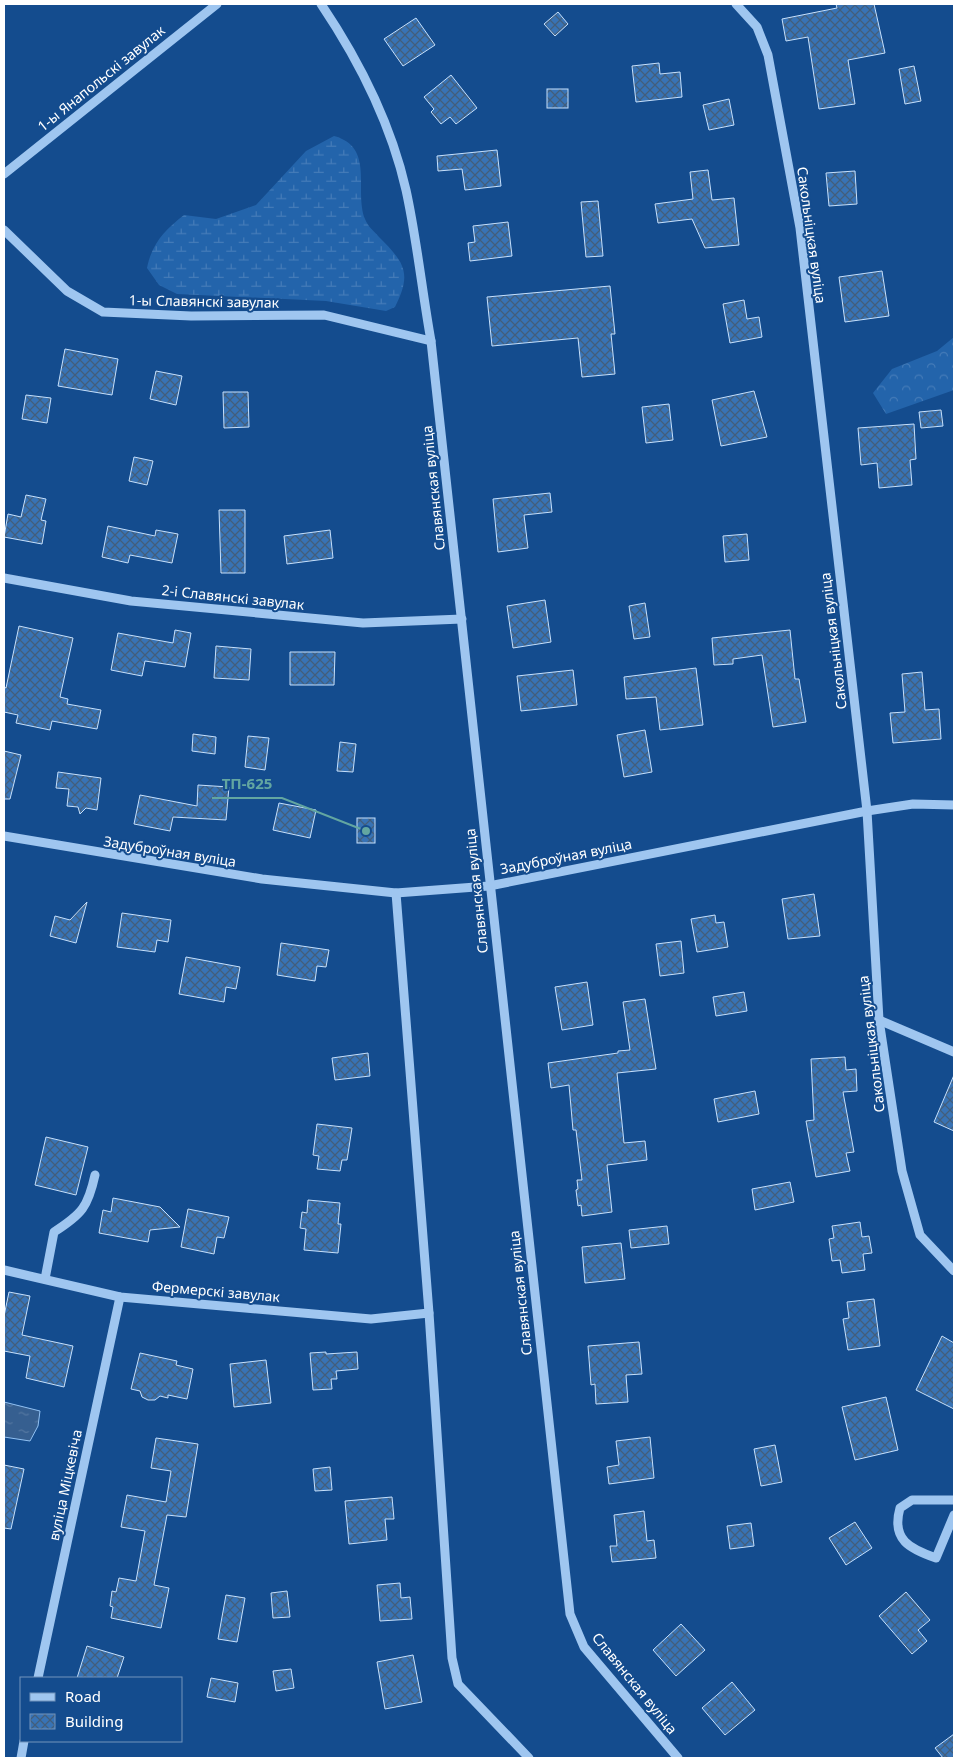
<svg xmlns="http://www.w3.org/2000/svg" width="958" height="1762" viewBox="0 0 958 1762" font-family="'Noto Sans',sans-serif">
<defs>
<pattern id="forest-crowns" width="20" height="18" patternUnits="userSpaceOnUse" patternTransform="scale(1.25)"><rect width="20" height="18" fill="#2364ab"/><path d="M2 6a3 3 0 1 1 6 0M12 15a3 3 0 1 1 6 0" fill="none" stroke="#447bb8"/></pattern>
<pattern id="wetland-marsh" width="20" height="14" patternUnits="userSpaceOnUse" patternTransform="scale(1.25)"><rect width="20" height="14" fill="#2364ab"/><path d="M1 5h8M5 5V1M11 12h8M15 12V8" fill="none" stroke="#447bb8"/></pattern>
<pattern id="water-ripples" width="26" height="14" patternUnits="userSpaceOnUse" patternTransform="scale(1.25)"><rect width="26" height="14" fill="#365f90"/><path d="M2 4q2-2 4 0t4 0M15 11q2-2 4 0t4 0" fill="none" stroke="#5477a1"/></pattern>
<pattern id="building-cross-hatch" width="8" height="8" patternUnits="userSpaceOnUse" patternTransform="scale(1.25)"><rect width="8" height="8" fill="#3873b5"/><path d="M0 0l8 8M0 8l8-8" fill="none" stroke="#435e7b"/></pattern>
</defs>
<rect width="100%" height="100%" fill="#144c8e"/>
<path fill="url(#forest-crowns)" d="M954,337V390L886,414L873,393L892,369L937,351Z"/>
<path fill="url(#wetland-marsh)" d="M334,136C375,147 354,190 365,219C368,227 374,231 379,237C405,263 412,273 395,307L386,311L326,301L177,294L159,285L147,268C152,243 165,230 184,215L216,219L256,205L306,151Z"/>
<path fill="url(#water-ripples)" stroke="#91c1f3" d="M4,1402L40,1411L38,1426L30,1441L4,1437Z"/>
<g fill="url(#building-cross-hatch)" stroke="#c6e0fc">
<path d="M836,4H874L885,53L848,60L855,104L819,109L808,37L786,41L782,19L837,8Z"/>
<path d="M558,12L568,24L555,36L544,24Z"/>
<path d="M416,18L435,45L403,66L384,39Z"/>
<path d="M659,63L660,74L680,72L682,97L636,102L632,66Z"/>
<path d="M914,66L921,101L905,104L899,69Z"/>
<path d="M451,75L477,108L456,124L450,117L441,124L431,112L434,109L424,97Z"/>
<rect x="547" y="89" width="21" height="19"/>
<path d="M729,99L734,125L709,130L703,105Z"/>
<path d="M497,150L501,186L465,190L462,169L438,171L437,156Z"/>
<path d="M708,170L712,200L734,198L739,245L705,248L692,219L658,223L655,204L693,199L690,172Z"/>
<path d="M855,171L857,204L829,206L826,173Z"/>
<path d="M598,201L603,256L586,257L581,202Z"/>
<path d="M508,222L512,256L470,261L468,243L475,242L473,226Z"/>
<path d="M882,271L889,316L845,322L839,277Z"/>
<path d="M610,286L615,334H611L615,374L582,377L578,338L492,346L487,297Z"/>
<path d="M744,300L747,319L759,317L762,337L730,343L723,304Z"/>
<path d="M65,349L118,359L112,395L58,386Z"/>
<path d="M156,371L182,376L176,405L150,399Z"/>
<path d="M754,391L767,437L721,446L712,400Z"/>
<path d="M223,392H248L249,427L224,428Z"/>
<path d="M26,395L51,398L47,423L22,419Z"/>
<path d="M669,404L673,440L646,443L642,407Z"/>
<path d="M941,410L943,426L921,428L919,412Z"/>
<path d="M914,424L916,459L910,460L912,485L879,488L877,463L861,465L858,428Z"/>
<path d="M134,457L153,461L147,485L129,481Z"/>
<path d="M550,493L552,512L524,515L528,548L498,552L493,499Z"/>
<path d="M26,495L46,499L41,520L46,521L42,544L4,537L8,514L21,517Z"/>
<path d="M219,510H245V573H221Z"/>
<path d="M108,526L155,536L156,530L178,534L172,563L130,555L128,563L102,557Z"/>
<path d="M330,530L333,558L287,564L284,536Z"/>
<path d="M747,534L749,560L725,562L723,536Z"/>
<path d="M545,600L551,642L513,648L507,606Z"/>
<path d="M645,603L650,637L634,639L629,606Z"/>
<path d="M19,626L73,638L60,697L68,699L67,704L101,710L97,729L52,721L50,730L16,723L18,715L4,712V687L6,688Z"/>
<path d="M175,630L191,633L185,667L145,661L142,676L111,670L118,633L173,643Z"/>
<path d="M790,630L795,679H799L806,722L773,727L762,655L733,659V664L714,665L712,638Z"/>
<path d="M216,646L251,649L249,680L214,678Z"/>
<path d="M290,652H335L334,685H290Z"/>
<path d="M696,668L703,725L660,730L656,697L626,699L624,677Z"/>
<path d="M573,670L577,705L521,711L517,676Z"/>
<path d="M922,672L925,710L939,709L941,739L893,743L890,713L905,712L902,674Z"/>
<path d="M645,730L652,772L624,777L617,735Z"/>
<path d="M193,734L216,737L215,754L192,751Z"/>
<path d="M248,736L269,738L265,770L245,767Z"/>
<path d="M340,742L356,744L353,772L337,771Z"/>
<path d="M4,751L21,755L10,799H4Z"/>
<path d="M58,772L101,778L97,810L86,808L80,814L78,807L67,806L69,789L56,788Z"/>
<path d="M198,785L229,787L226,820L173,817L170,831L134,824L140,795L197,806Z"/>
<path d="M279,803L316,810L310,838L273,830Z"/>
<rect x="357" y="818" width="18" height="25"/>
<path d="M814,894L820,936L788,939L782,899Z"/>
<path d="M87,902L76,943L50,936L55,916L70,920Z"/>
<path d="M122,913L171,920L168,942L157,940L155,952L117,947Z"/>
<path d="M715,915L716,923L724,922L728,947L697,952L691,919Z"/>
<path d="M681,941L684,973L660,976L656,944Z"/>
<path d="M281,943L329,950L326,967L317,966L315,981L277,975Z"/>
<path d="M186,957L240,967L236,989L226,987L224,1002L179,994Z"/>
<path d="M587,982L593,1025L562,1030L555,987Z"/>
<path d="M744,992L747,1011L716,1016L713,997Z"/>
<path d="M645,999L656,1069L617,1073L624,1143L645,1141L647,1160L607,1165L612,1212L582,1216L581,1205L578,1206L576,1190L578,1189L577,1180H582L576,1130H573L569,1085L551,1088L548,1063L618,1053V1051L630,1050L623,1002Z"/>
<path d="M368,1053L370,1076L335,1080L332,1058Z"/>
<path d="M845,1057L846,1070L856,1069L857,1091L843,1092L854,1152L846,1153L850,1171L816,1177L806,1121L814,1120L811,1059Z"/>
<path d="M954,1075V1131L934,1122Z"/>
<path d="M755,1091L759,1114L718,1122L714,1099Z"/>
<path d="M317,1124L352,1128L347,1160H342L340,1171L317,1169L319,1156L313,1155Z"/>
<path d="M46,1137L88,1147L76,1195L35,1185Z"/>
<path d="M790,1182L794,1202L755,1210L752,1189Z"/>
<path d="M113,1198L160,1207L180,1227L150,1230L148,1242L99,1233L103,1210L111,1212Z"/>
<path d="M308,1200L340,1203L338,1224H341L338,1253L304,1250L306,1229L300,1228L302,1212L307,1213Z"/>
<path d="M188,1209L229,1217L224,1238L217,1237L214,1254L181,1247Z"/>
<path d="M860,1222L862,1237L869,1236L872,1253L863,1254L865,1270L842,1273L840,1260L832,1261L829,1239L834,1238L832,1226Z"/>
<path d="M667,1226L669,1244L631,1248L629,1230Z"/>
<path d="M621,1243L625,1279L585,1283L582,1247Z"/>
<path d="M9,1292L30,1296L22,1335L73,1346L64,1387L26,1378L30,1356L4,1351V1316Z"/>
<path d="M874,1299L880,1346L848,1350L843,1319L849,1318L847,1302Z"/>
<path d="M942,1336L954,1343V1409L916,1390Z"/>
<path d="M639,1342L642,1374L626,1375L628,1402L596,1404L595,1384L591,1385L588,1346Z"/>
<path d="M326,1352V1354L357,1352L358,1369L336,1371L337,1379H331L332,1389L313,1390L310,1353Z"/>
<path d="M140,1353L177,1361L176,1365L193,1369L187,1399L168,1395V1398L160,1396L155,1400H148L142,1397L140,1391L131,1389Z"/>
<path d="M266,1360L271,1403L234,1407L230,1364Z"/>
<path d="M886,1397L898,1450L855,1460L842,1407Z"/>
<path d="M650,1437L654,1478L609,1484L607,1467L619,1465L616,1441Z"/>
<path d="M156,1438L198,1444L186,1517L167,1515L154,1585L169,1588L161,1628L111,1618L113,1607L110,1606L112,1591L116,1592L119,1578L136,1581L145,1531L121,1527L127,1495L166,1502L171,1471L151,1468Z"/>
<path d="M775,1445L782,1482L761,1486L754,1449Z"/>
<path d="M4,1465L24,1469L11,1529L4,1528Z"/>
<path d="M330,1467L332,1490L315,1491L313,1469Z"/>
<path d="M392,1497L394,1519H385L387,1540L349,1544L345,1501Z"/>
<path d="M644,1511L647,1541L654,1540L656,1558L612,1562L610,1546H617L614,1515Z"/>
<path d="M855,1522L872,1548L846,1565L829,1538Z"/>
<path d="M751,1523L754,1546L730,1549L727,1526Z"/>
<path d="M400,1583L401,1598L410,1597L412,1619L380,1621L377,1585Z"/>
<path d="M287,1591L290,1617L273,1618L271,1593Z"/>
<path d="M906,1592L930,1620L918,1630L927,1641L912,1654L879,1616Z"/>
<path d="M226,1595L245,1598L237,1642L218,1639Z"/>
<path d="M681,1624L705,1650L676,1676L653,1650Z"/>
<path d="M87,1646L124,1657L117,1678H77Z"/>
<path d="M413,1655L422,1702L385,1709L377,1662Z"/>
<path d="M291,1669L294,1688L276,1691L273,1671Z"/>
<path d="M211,1678L238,1683L235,1702L207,1697Z"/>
<path d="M732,1682L755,1710L725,1735L702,1708Z"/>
<path d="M954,1734V1758H943L935,1748Z"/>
</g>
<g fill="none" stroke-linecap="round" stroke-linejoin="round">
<g stroke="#9fc6f0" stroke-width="9">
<path d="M321,4C358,59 391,124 406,190C417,240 422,291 431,341L570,1614L584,1647L678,1758"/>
<path d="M736,4L757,27L768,55L800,228L867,811L879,1020L902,1171L920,1235L954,1271"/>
<path d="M4,174L217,4"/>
<path d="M4,230L67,291L103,312L191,316L324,315L431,341"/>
<path d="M4,578L131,601L363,623L462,619"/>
<path d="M4,836L262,879L396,893L489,886L867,811L913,804L954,805"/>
<path d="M396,893L429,1313L452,1658L458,1684L529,1758"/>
<path d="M879,1020L954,1052"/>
<path d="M4,1270L120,1297L371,1319L429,1313"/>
<path d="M45,1279L54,1232C82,1214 88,1207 95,1175"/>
<path d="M954,1500H912L900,1508C891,1540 910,1549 936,1558L954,1515"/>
<path d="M38,1678L120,1297"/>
<path d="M21,1758L24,1741"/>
</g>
</g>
<g text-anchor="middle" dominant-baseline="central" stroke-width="4" stroke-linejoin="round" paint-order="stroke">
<g font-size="14" fill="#fff" stroke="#144c8e">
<text transform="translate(101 78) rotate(-39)">1-ы Янапольскі завулак</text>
<text transform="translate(812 235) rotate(82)">Сакольніцкая вуліца</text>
<text transform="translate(204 301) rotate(1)">1-ы Славянскі завулак</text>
<text transform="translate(433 488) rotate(-96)">Славянская вуліца</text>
<text transform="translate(233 597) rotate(6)">2-і Славянскі завулак</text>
<text transform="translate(833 641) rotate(-97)">Сакольніцкая вуліца</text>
<text transform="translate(170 851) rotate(9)">Задуброўная вуліца</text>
<text transform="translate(566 856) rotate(-11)">Задуброўная вуліца</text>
<text transform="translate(476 891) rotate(-96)">Славянская вуліца</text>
<text transform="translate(871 1044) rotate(-97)">Сакольніцкая вуліца</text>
<text transform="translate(216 1291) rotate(5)">Фермерскі завулак</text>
<text transform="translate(520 1293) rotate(-96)">Славянская вуліца</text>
<text transform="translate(65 1485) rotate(-78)">вуліца Міцкевіча</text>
<text transform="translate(635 1683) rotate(51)">Славянская вуліца</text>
</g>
</g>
<path fill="none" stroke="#63a6a1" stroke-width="2" d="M366 831L282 798H212"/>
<circle fill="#63a6a1" stroke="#144c8e" stroke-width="2" cx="366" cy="831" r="5"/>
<g font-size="15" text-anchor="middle" font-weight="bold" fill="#63a6a1" stroke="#144c8e" stroke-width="4" stroke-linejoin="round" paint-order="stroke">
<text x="247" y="789">ТП-625</text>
</g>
<rect width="958" height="1762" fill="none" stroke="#ffffff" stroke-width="10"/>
<rect x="20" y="1677" width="162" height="65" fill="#144c8e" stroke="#7294bb"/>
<rect x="30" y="1693" width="25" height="8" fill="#9fc6f0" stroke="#7294bb"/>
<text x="65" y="1702" font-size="15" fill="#ffffff">Road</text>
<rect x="30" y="1714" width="25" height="15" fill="url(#building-cross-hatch)" stroke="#7294bb"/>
<text x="65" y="1727" font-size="15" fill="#ffffff">Building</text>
</svg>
